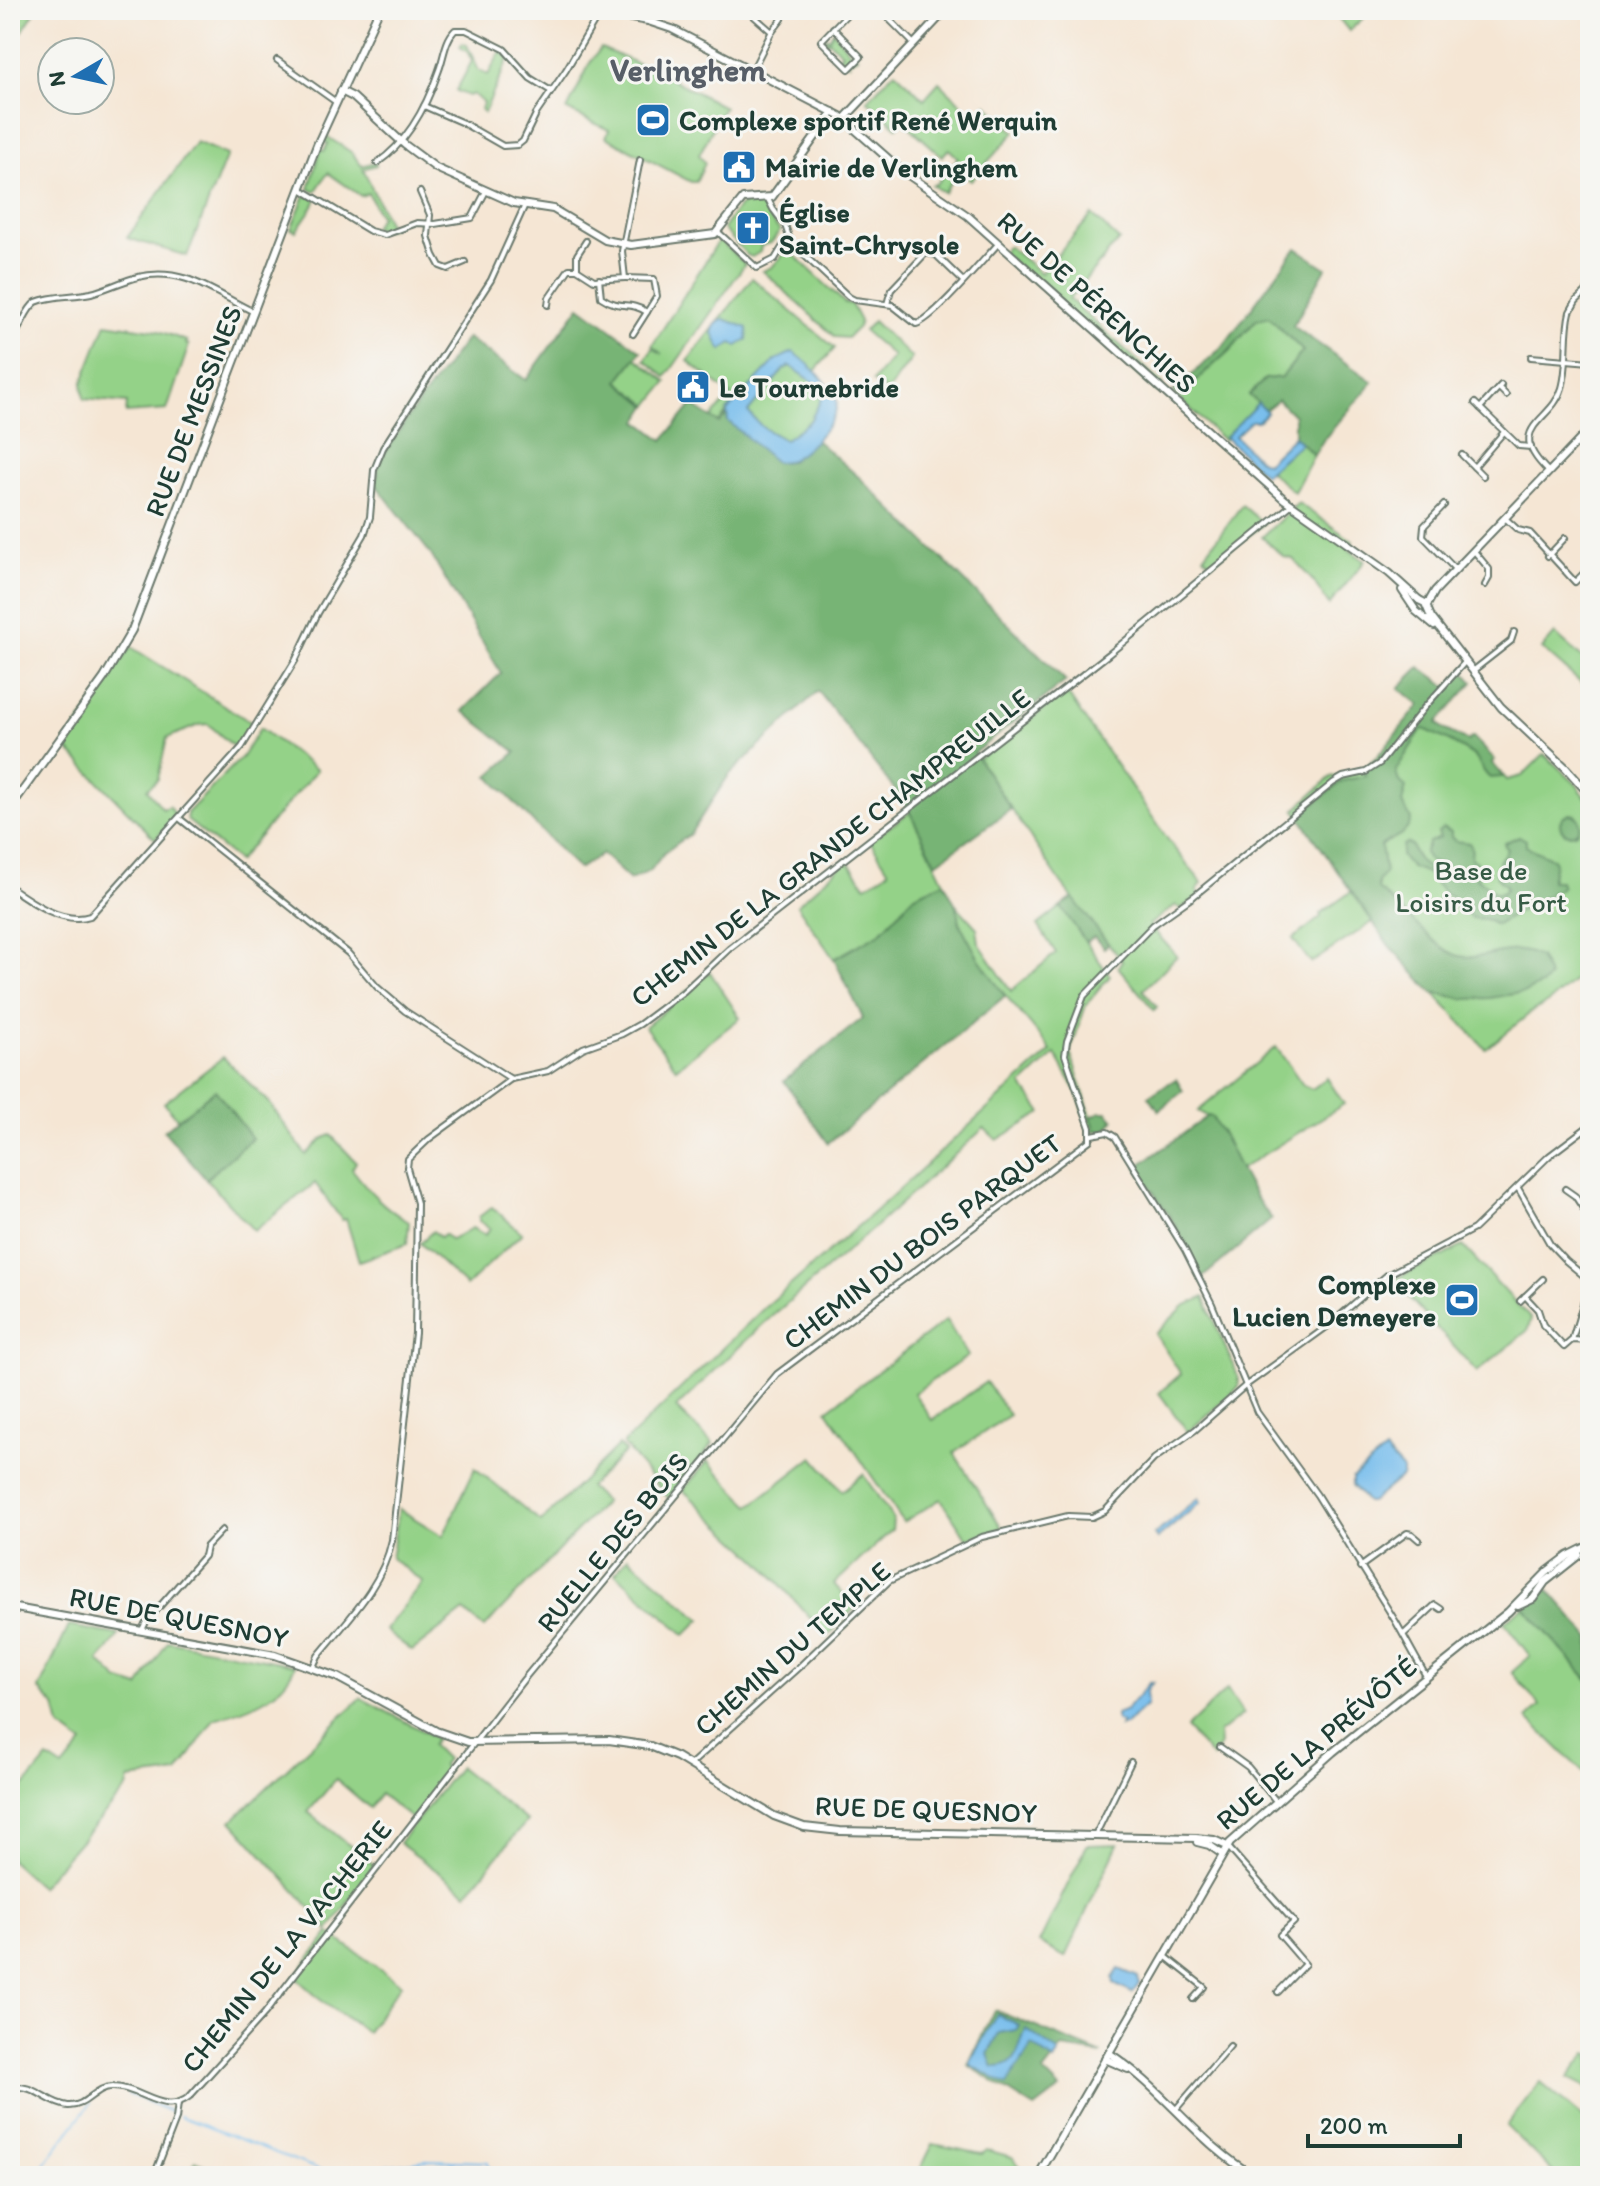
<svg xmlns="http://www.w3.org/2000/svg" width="1600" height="2186" viewBox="0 0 1600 2186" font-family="Itim,sans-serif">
<rect width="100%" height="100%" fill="#f6f6f2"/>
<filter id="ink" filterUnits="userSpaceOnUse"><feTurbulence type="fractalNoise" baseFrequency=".0125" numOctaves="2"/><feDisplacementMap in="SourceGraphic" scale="16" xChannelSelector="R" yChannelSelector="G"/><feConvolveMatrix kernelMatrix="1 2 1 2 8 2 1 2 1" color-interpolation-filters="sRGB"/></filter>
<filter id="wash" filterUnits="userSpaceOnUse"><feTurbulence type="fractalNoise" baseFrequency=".006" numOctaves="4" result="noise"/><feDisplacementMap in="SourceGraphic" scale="32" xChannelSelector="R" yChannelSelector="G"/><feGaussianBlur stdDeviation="1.8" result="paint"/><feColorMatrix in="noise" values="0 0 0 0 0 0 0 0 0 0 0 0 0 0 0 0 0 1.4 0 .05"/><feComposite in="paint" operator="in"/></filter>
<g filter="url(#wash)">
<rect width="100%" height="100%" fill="#f5e6d4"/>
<g fill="#94d288" stroke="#5a885e" stroke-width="2">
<path d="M10,10H36L22,32L10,25Z"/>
<path d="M1332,10H1372L1349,31Z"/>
<path d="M833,31L853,56L856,54L858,56L848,62L850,65L839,56L842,53L829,41L825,43L826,37L829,39Z"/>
<path d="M462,43L467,45L479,71L488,75L501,51L509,58L484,113L481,109L483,103L473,94L469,96L456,91L472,61L467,51L460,47Z"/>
<path d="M601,48L664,75L724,107L699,155L705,163L696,182H691L606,137L609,130L567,110L591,61Z"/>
<path d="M895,71L924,99L939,82L975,117L987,104L1015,132L971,180L963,174L950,183L944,193L932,185L936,184L958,158L949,149L942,156L903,121L897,127L867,100Z"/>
<path d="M326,136L351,152L362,166L375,162L376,165L363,169L391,229L381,230L373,227L380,217L368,193L361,196L328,173L315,192L309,189L320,150L324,151L328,143L323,141Z"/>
<path d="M196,142L227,155L187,256L127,238Z"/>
<path d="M305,195L316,199V202L296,231L291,229Z"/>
<path d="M755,200L780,231L771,243L761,246L760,252L752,257L747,255L723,229L735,211L746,201Z"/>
<path d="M1092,215L1119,240L1069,299L1163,384L1157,392L1002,252L1008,246L1041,273Z"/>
<path d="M719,240L745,264L666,377L645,360L653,348L662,354L652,346Z"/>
<path d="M788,249L845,303L851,304L860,321L858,327L847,338L835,337L763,271L772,267Z"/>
<path d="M752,278L835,348L815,371L812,368L776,360L727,411L719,423L711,418L731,395L688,361Z"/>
<path d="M1269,317L1303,351L1282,377L1265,379L1250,394L1258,403L1223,440L1178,397L1230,350L1256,320Z"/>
<path d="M873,321L912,358L887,392L873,381L893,356L864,331Z"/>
<path d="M106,323L159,331L187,341L186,344L189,345L167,410L126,413L127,403L84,399L82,384Z"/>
<path d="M636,358L667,382L649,405L618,381Z"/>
<path d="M790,366L815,383L822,398L810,421L785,440L762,427L748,412L784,369Z"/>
<path d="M1301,443L1314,455L1294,492L1269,471Z"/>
<path d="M1298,503L1353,541L1348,549L1365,561L1329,605L1314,582L1293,559L1284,557L1262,537Z"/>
<path d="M1242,505L1264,524L1211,564L1204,556Z"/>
<path d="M1555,634L1590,665V691L1542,649Z"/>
<path d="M131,647L252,723L235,748L208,724L199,725L167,738L158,779L147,789L163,809L169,806L177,817L155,839L64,746Z"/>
<path d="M1066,692L1171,844L1202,883L1197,890L1200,896L1180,909L1176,905L1149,925L1177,956L1143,990L1157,1007L1154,1010L1118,967L1122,961L1061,883L978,759Z"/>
<path d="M1425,712L1445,730L1468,741L1473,737L1495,760L1492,763L1507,780L1522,776L1544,754L1576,784L1590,803V967L1548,1003L1534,1010L1486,1049L1388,944L1373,922L1311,963L1293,939L1321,917L1320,914L1352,891L1295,810L1331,777L1361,770L1367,776Z"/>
<path d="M260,728L317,770L238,861L187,820V813L242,757Z"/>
<path d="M910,812L944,882L915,895L880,933L834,959L797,905L847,860L866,886L889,871L870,841Z"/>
<path d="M956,905L977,928L979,943L1011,991L1056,953L1038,925L1061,907L1110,976L1086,1005L1070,1052L1096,1131H1090L1077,1092L1055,1054L1022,1085L1042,1113L997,1140L984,1128L876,1226L763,1324L676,1408L713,1444L668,1498L623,1444L763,1309L882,1205L1051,1051C1019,1005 965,963 956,905Z"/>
<path d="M710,972L740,1018L676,1068L645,1027Z"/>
<path d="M1276,1047L1303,1085L1312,1089L1327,1078L1344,1104L1239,1170C1228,1145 1224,1124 1198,1111Z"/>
<path d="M223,1057L270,1104L306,1155L322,1139L331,1135L356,1162L352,1169C369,1191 384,1208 409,1222L407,1244L359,1261L346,1219L342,1220L315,1183L254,1231L206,1179L252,1138L215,1090L178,1119L164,1103Z"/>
<path d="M492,1207L522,1233L466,1286L420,1243L433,1231L440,1237L444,1234L451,1240L472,1228L485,1235L490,1228L479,1221V1217Z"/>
<path d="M1463,1246L1531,1319L1527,1331L1477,1372L1393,1280Z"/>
<path d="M1204,1297L1238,1377L1239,1387L1188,1432L1159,1393L1181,1374L1155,1334L1184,1306Z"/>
<path d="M946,1320L968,1356L914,1393L932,1420L986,1382L1009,1415L954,1453L1002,1528L967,1539L941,1499L903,1522L827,1410Z"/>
<path d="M619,1445L625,1452L589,1487L605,1502L484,1628L464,1611L412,1651L385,1630L423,1582L391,1558L399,1509L443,1536L475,1468L541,1522Z"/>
<path d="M813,1457L842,1491L863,1474L893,1519L892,1530L834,1584L855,1608L827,1637L763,1565L683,1490L708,1461L750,1506Z"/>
<path d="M628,1557L701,1619L685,1635L615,1573Z"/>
<path d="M1524,1607L1590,1682V1779L1527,1718L1540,1706L1512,1672L1530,1656L1504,1622Z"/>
<path d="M69,1626L119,1635L99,1661L118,1680L139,1687L168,1641L295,1665C283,1698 245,1710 214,1719L178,1773L129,1779L127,1788L40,1887L10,1860V1794L17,1795L48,1758L63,1768L83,1744L60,1727L55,1706L39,1689Z"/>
<path d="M1227,1689L1243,1714L1219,1733L1220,1745L1213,1758L1186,1728Z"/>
<path d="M361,1698L436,1738L432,1745L446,1759L442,1765L448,1770L412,1819L380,1794L370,1808L336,1779L308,1812L374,1865L328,1931L326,1925L232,1821Z"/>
<path d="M459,1767L527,1821L467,1893L399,1843Z"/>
<path d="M1118,1844L1065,1957L1039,1943L1087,1845Z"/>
<path d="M329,1933L401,1984L367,2032L324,2003L295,1977Z"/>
<path d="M1587,2053L1590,2054V2089L1568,2078Z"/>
<path d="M1540,2082L1590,2124V2176H1557L1506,2126Z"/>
<path d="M933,2144L982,2154L987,2150L1012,2157L1028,2176H917Z"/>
<path d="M195,2161L229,2176H189Z"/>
</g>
<g fill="#77b474" stroke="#4b7854" stroke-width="2">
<path d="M1296,248L1326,268L1293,326L1373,382L1324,439L1314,455L1294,436V416L1278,400L1265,410L1249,395L1265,379L1282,377L1303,351L1269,317L1256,320L1230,350L1178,397L1173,392L1223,346Z"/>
<path d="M580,306L641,351L618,381L648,406L638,421L663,440L692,405L719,423L727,414L728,421L776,462L791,461L816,440L861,479L1066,681L974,753L1011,809L936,863L905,803L818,691L729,775L690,834L664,853L650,871L630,880L602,854L578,869L489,776L516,752L463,711L501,673L430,553L376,485L379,462L408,417L467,338L526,380Z"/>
<path d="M1420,667L1448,687L1463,670L1473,682L1437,723L1445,730L1468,741L1473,737L1495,760L1492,763L1503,777L1490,778C1482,772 1481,764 1475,757C1470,752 1430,730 1422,729L1396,770L1398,780L1406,787L1402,803L1411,819C1407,837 1393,836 1381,846L1385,872L1378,882V889C1398,904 1439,952 1459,956C1488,962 1509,940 1539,957L1549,977L1543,984L1526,992L1490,998L1464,999L1432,992L1388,944L1299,816L1342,781L1366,776L1361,770L1375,759L1420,705L1399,688Z"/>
<circle cx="1570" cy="824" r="10"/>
<path d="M1443,828L1451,832V837L1455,841L1469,843L1472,848L1471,858L1481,866L1477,878L1495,893H1502L1506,889L1505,885C1487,872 1498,864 1507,850L1504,843L1519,836L1526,840V846L1553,859L1555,863L1551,881H1560L1562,887L1496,925L1485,919L1471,918L1452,898L1443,892L1427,873L1411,867L1401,856L1403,845L1406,843L1412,846C1414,860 1428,869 1439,876L1445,874V864L1430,862L1424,853L1429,842L1440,838L1438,832Z"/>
<path d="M944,882L956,905L959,922L978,957L1005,996L828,1143L784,1081L863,1018L834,959L880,933L915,895Z"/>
<path d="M1073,898L1108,944L1104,948L1094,937L1086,942L1061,907Z"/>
<path d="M1176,1079L1183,1091L1159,1110L1149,1096Z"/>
<path d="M215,1090L252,1138L206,1179L164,1131Z"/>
<path d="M1100,1112H1107L1114,1120L1106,1131H1096L1091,1117Z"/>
<path d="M1208,1116L1212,1117C1235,1152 1244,1187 1272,1219L1202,1278L1175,1225L1137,1167Z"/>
<path d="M1548,1589L1590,1638V1682L1524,1607Z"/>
<path d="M994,2010L1102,2054L1062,2048L1043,2072L1060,2089L1035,2108L968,2065Z"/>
</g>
<g fill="#74bcec" stroke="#4a7c90" stroke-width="2" fill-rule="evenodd">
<path d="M724,319L748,328L747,340L737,346L732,343L722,350C715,339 705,327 724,319Z"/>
<path d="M793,352C807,361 830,384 836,399C842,417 808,450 794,458C789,462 782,461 775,462L728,421L727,411L776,360ZM790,366L815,383L822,398L810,421L784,440L762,427L748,412L784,369Z"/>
<path d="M1258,403L1267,412L1258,421H1251L1235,436L1259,460L1266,463L1294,436L1301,443L1264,475L1225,437Z"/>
<path d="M1385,1451L1402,1469V1476L1371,1502H1367L1352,1485V1478Z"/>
<path d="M1199,1498L1201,1502L1157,1539L1154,1535Z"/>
<path d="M1153,1682L1146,1692L1147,1705L1125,1725L1120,1726L1122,1722L1116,1721V1714L1126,1710L1149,1683Z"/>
<path d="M1119,1969L1138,1977L1139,1984L1132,1993L1114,1984L1113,1978Z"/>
<path d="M997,2014L1019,2025L1016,2030L999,2033L988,2054L993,2067C1019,2069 1018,2047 1026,2029L1059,2053L1054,2061L1032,2045L1007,2085L971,2065L970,2062Z"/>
</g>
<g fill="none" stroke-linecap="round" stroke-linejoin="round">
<g stroke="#74bcec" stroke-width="2">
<path d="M128,2094L174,2113"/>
<path d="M179,2116L331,2174L426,2160L488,2162L491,2176"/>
<path d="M35,2176L91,2103"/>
</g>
</g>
</g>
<g filter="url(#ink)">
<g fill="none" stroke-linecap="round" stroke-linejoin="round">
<g stroke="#6a786c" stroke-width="8">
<g id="street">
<path d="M747,10L772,32"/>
<path d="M880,10L914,44"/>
<path d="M833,28L861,57L849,69L821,41L851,10"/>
<path d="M277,60L336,102"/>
<path d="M753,69L771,33L782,19"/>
<path d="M424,106L463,123L503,146L518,145L523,141L536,114L566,70L600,12"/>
<path d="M377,163C408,142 427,105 439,70C444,57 445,40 455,30H466L504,49L530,78L551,91"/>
<path d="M301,189L370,231L385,235L417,223L435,224L472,218L486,191"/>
<path d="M420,192L430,215L428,236L434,255L440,266L448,269L465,262"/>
<path d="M768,199L773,209L785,225L791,243L849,297L855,300L892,305L916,324C933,320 983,260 998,244"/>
<path d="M718,232L757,268L775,259L787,239"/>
<path d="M577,269V255L586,241"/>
<path d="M599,279L601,297C622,311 627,300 647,312L657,296L654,279L625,278"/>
<path d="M887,304L891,290L926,253L936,255L963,281"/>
<path d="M548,305L549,298L569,269H577L594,280L625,278L622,251L640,160"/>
<path d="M633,334L647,312"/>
<path d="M10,338C23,329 23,312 36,302C53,295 73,297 91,293C107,289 122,281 138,277C184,266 214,293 254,312"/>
<path d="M1531,357L1590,362"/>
<path d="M1499,388L1506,395"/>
<path d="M1475,403L1519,446L1531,447"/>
<path d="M1480,408L1501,385"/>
<path d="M1581,439L1590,447"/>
<path d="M1462,455L1483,476"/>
<path d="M1474,467L1504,432"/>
<path d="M1549,472C1502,427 1552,423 1562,388C1569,364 1564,336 1570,312L1576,301L1590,288"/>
<path d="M1444,505L1424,526L1423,536L1456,570"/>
<path d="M1506,519L1518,530L1530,533L1575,582L1590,567"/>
<path d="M1474,551L1489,569V578L1485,585"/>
<path d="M1548,556L1565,538"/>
<path d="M1474,670L1511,641L1514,632"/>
<path d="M179,818L348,953L377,987L405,1011L511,1079"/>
<path d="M10,887C31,902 63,925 90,916L242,747L295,661L318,613L364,535L370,517L374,470L383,448L491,280L525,205"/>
<path d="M1092,1135L1107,1132L1115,1137L1185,1250L1212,1304L1257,1412L1317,1495L1396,1622L1427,1678"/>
<path d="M1518,1188L1550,1244L1566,1261L1590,1281"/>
<path d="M1565,1189L1575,1196L1590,1219"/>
<path d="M1525,1296L1538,1310L1543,1325L1564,1347L1572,1340L1590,1341"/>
<path d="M1520,1301L1543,1279"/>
<path d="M1572,1340L1590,1281"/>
<path d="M1360,1567L1407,1533L1412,1534L1419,1540"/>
<path d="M142,1630L146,1622L204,1556L206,1547L222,1530"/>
<path d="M1404,1634L1435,1605L1441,1609"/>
<path d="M313,1667L318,1656C348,1619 382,1587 392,1540L415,1333L417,1203L407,1168L408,1159L429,1139L511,1079L548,1071L583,1048L622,1034L640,1024L683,992L729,949L1109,654L1291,505"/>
<path d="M1220,1747L1248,1767L1276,1801"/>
<path d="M690,1765L799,1667L889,1581L982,1537L1068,1516L1092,1517L1105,1511L1154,1459L1195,1430L1245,1386L1328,1326L1387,1275L1474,1229L1549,1156L1590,1125"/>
<path d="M1095,1836L1131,1762"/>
<path d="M1229,1848L1294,1922L1280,1935L1305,1964L1278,1992"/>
<path d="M1165,1956L1204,1987L1193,1999"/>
<path d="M10,2088C34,2082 47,2104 68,2106C87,2107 95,2086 113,2087C141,2087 164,2117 190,2096L265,2013L524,1679L777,1374L1090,1140V1128L1065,1055L1067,1041L1084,996L1153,925L1194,896L1333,783L1343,777L1366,772L1380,763L1423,709L1465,662"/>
<path d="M1176,2109L1230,2046"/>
<path d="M154,2176L176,2119L178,2103"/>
</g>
</g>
<g stroke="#6a786c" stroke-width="10">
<g id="secondary">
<path d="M588,10L648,21L672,29L840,116L901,170L968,216L1284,499L1389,573L1419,600"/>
<path d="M341,91L353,97L405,145L436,168L514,203L553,209L605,240L631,245L715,234L743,199L772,197L833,112"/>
<path d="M844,119L946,10"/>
<path d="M1402,590L1416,611L1434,626"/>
<path d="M1419,600L1425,603L1431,617L1501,707L1565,767L1590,795"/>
<path d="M1427,605L1435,591L1590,429"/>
<path d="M10,808L104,678L132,630L317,145L379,10"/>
<path d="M1518,1606L1533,1599L1545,1582L1579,1555"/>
<path d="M10,1607L275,1655L337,1677L436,1731L468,1742L609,1740L650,1746L677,1757L774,1816L804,1827L840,1831L1196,1838L1214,1840L1227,1846"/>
<path d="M1197,1842L1209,1845L1222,1854"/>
<path d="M1109,2053C1162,2087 1199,2144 1254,2176"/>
<path d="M1105,2059L1128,2069"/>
<path d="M1038,2176L1230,1843L1333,1752L1508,1612L1548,1571L1568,1556L1590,1545"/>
</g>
</g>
<use href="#street" stroke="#fff" stroke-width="4"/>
<use href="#secondary" stroke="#fff" stroke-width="6"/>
</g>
</g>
<defs>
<g id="stadium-square" transform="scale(1.8)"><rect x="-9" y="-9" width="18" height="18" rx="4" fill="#1f6fb2" stroke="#f6f6f2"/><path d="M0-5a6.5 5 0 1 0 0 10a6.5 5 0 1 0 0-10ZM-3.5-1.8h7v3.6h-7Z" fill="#fff"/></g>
<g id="civic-square" transform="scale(1.8)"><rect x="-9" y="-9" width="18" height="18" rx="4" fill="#1f6fb2" stroke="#f6f6f2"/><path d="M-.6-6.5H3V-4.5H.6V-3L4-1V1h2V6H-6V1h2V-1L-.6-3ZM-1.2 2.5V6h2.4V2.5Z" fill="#fff"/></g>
<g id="church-square" transform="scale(1.8)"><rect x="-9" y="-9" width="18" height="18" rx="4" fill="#1f6fb2" stroke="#f6f6f2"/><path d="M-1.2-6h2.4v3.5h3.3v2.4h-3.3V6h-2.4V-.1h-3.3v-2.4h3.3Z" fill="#fff"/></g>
</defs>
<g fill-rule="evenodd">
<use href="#stadium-square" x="653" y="120"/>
<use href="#civic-square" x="739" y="167"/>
<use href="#church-square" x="753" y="228"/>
<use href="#civic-square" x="693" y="387"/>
<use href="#stadium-square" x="1462" y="1300"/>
</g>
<g text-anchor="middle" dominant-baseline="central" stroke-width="6" stroke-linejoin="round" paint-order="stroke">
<g font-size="28" font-weight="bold" fill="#1f3d34" stroke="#f6f6f2" text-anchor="start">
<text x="679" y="120">Complexe sportif René Werquin</text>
<text x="765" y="167">Mairie de Verlinghem</text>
<text x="779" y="212">Église<tspan x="779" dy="32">Saint-Chrysole</tspan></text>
<text x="719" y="387">Le Tournebride</text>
<text x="1436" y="1284" text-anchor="end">Complexe<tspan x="1436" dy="32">Lucien Demeyere</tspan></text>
</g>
<g font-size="28" fill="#1f3d34" stroke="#f6f6f2">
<text transform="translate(1097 302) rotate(42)">RUE DE PÉRENCHIES</text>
<text transform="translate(193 411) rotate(-69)">RUE DE MESSINES</text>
<text transform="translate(830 847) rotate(-38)">CHEMIN DE LA GRANDE CHAMPREUILLE</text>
<text transform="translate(922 1241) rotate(-37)">CHEMIN DU BOIS PARQUET</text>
<text transform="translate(612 1542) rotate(-51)">RUELLE DES BOIS</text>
<text transform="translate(179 1617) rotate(11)">RUE DE QUESNOY</text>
<text transform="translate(792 1648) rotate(-41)">CHEMIN DU TEMPLE</text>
<text transform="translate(1316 1743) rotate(-40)">RUE DE LA PRÉVÔTÉ</text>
<text transform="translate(926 1809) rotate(2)">RUE DE QUESNOY</text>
<text transform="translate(286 1946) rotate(-51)">CHEMIN DE LA VACHERIE</text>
</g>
<g font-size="28" fill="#365b45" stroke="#f6f6f2">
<text x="1481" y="870">Base de<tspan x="1481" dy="32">Loisirs du Fort</tspan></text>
</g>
<g font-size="32" font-weight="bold" fill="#575e67" stroke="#f6f6f2">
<text x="688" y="70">Verlinghem</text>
</g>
</g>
<rect width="1600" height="2186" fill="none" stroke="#f6f6f2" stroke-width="40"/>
<g transform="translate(76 76) rotate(261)"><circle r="38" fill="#f6f6f2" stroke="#a0aca6" stroke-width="2"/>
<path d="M0-6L14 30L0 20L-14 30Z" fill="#1f6fb2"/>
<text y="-12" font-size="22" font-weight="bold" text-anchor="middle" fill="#1f3d34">N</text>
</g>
<path d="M1308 2134v12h152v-12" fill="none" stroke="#1f3d34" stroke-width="4"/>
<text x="1320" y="2134" font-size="24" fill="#1f3d34" stroke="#f6f6f2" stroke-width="6" paint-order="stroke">200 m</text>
</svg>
